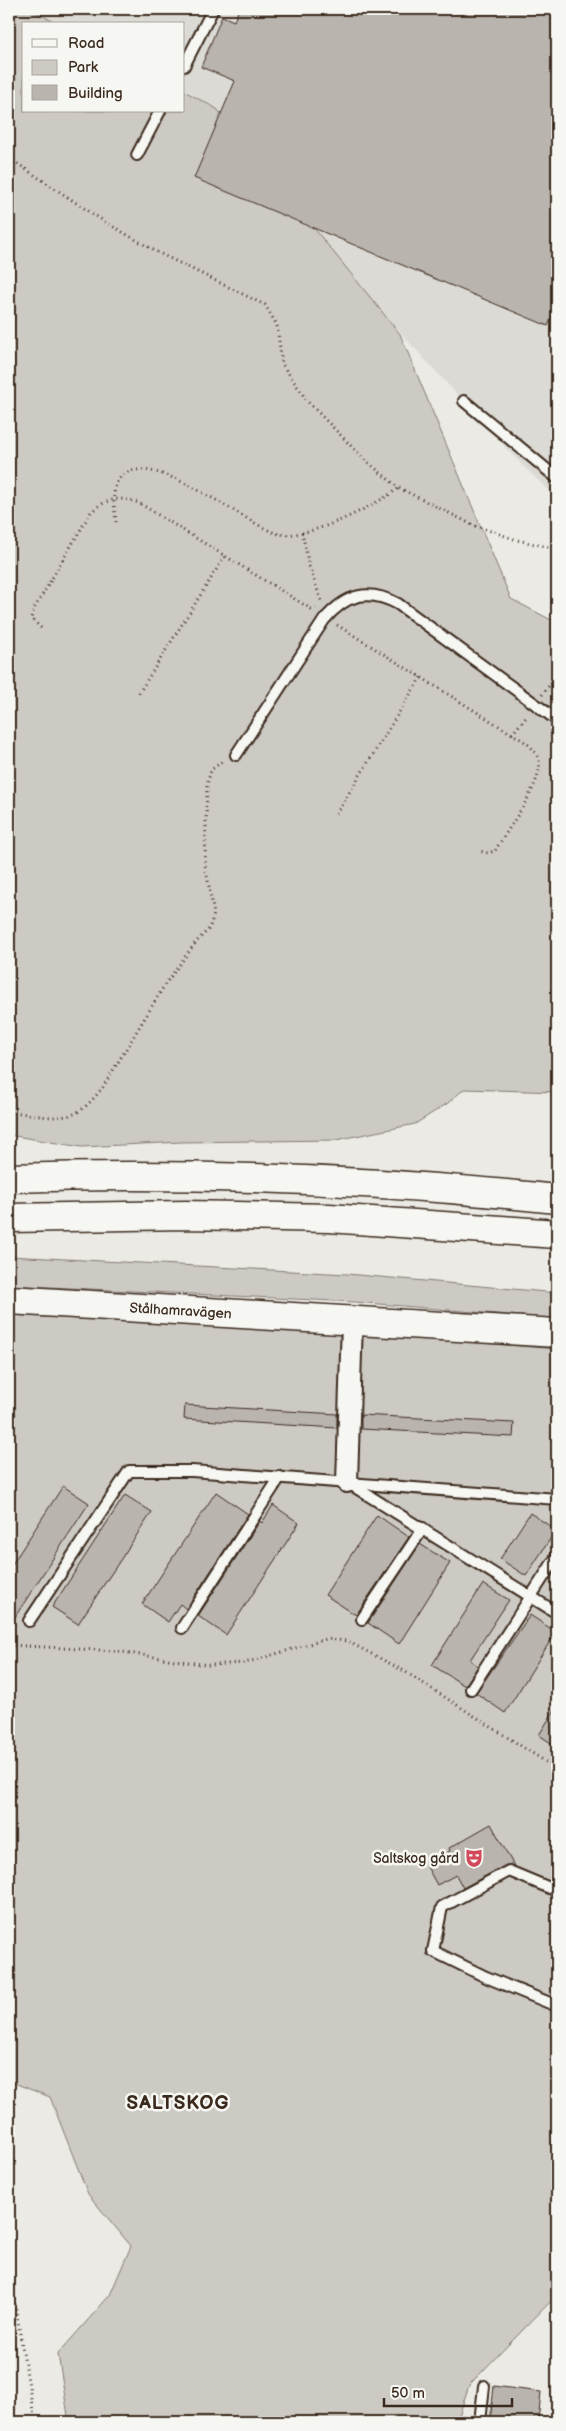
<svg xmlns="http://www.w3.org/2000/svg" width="566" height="2431" viewBox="0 0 566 2431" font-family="'Balsamiq Sans',sans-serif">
<rect width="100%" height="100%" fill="#ebeae5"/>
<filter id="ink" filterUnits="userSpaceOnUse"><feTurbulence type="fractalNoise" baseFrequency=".02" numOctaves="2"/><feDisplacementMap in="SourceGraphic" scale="10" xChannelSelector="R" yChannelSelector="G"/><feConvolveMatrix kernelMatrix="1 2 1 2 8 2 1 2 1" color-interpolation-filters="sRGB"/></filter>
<g filter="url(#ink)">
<path fill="#dcdad4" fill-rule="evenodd" d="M9,9H557V499L517,460L398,330L145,194L9,113ZM24,24H184V111H24Z"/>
<g fill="#cdcac4" stroke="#847a71">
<path d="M9,9H31L58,24H24V111H184V91L217,109L400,334L511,599L557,623V1092L464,1089L448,1103L415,1124L336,1140L182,1142L81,1147L9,1135Z"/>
<path d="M9,1256L347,1274L557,1293V1319L355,1302L9,1285Z"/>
<path d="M9,1315L369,1334L557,1349V2295L469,2385L457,2422H69L58,2354L110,2295L131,2246L88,2194L50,2097L9,2081Z"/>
</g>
<g fill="#bab4ae" stroke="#3b2a1e">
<path d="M239,9H557V305L548,326L194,178L235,81L201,67L222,16L234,21Z"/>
<path d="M185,1405L337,1414V1428L184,1419Z"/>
<path d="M361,1415L514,1423L513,1437L361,1429Z"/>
<path d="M63,1486L89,1503L9,1626V1569Z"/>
<path d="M216,1492L248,1514L186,1609L180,1604L168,1622L142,1604Z"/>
<path d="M125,1495L152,1512L78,1624L52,1607Z"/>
<path d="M273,1505L299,1523L226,1635L198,1616L260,1521L262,1523Z"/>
<path d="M530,1513L556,1530L526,1576L500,1559Z"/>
<path d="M377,1515L409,1537L356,1615L325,1595Z"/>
<path d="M420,1544L450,1563L399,1644L368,1623Z"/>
<path d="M483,1584L509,1600L470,1660L478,1666L465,1686L432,1665Z"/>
<path d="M530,1615L556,1632L505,1713L476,1693Z"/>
<path d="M557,1706V1747L539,1735Z"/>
<path d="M491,1824L514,1866L506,1865L463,1888L456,1875L437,1885L426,1865L450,1851L449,1848Z"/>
<path d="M494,2386L541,2392L538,2422H490Z"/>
</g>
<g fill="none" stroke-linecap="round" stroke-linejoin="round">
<g stroke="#3b2a1e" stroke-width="14">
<g id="service">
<path d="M184,66L213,9"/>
<path d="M137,155L160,111"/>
<path d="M464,401L557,478"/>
<path d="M236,755L324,620C346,594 368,588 398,604L557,720"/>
<path d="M350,1484L557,1613"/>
<path d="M362,1619L423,1528"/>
<path d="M29,1621L129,1471H192L557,1499"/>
<path d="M182,1628L280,1477"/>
<path d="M471,1689L557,1556"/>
<path d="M557,1891L509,1871L442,1907L433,1951L486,1977L557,2006"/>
<path d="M480,2422L484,2386"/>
</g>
</g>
<g stroke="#3b2a1e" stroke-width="24">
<path id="minor" d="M347,1482L352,1321"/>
</g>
<g stroke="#3b2a1e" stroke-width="31">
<g id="secondary">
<path id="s1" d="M9,1300L557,1333"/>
</g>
</g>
<g stroke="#3b2a1e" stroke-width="31">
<g id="motorway">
<path d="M9,1178C191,1172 376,1180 557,1199"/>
<path d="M9,1218L185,1215L329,1218L557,1234"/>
</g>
</g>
<g stroke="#3b2a1e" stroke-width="3" stroke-dasharray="1 4" stroke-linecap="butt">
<path d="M9,158L105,222L159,253L265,305L277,325L282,364L308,402L364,459L399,488L473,525L517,540L557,549"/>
<path d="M116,522C115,511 112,495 116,484C139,435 249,528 279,534C311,539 374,506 399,488"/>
<path d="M302,532L309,566L322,603"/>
<path d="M337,625L512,734C523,740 536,748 539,761C544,782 506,831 495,851L488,853L479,851"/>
<path d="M41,628L31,618L34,609L91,512C107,498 120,496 139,503L311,609L316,608"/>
<path d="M139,693L225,556"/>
<path d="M542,695L557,675"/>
<path d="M512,734L528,715"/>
<path d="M336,814L421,677"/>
<path d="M9,1111C26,1114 54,1120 71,1115C84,1111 95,1097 103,1087L166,983L196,942L209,929L214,914L205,864L207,785L211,770L224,760"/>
<path d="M9,1645L116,1651L207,1665L245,1663L326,1639L347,1641L404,1671L557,1769"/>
<path d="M9,2269L35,2422"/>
</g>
<use href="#service" stroke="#f6f6f2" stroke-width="10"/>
<use href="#minor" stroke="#f6f6f2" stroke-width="20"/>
<use href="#secondary" stroke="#f6f6f2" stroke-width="28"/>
<use href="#motorway" stroke="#f6f6f2" stroke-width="28"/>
</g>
</g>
<defs>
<g id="theatre-bare" transform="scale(1.5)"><path d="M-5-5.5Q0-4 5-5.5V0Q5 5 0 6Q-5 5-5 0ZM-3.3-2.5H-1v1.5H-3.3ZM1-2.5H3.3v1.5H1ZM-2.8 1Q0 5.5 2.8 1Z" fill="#d1495b" stroke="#f6f6f2" stroke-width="2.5" paint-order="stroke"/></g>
</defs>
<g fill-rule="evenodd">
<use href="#theatre-bare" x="474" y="1858"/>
</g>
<g text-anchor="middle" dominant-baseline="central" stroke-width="5" stroke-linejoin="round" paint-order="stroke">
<g font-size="14" fill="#3b2a1e" stroke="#f6f6f2">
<text stroke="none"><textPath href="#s1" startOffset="172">Stålhamravägen</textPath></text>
</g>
<g font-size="14" fill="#3b2a1e" stroke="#f6f6f2" text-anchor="end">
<text x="459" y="1858">Saltskog gård</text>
</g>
<g font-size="19" font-weight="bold" letter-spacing="1" fill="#3b2a1e" stroke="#f6f6f2">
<text x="178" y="2103">SALTSKOG</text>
</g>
</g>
<rect width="566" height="2431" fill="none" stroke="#f6f6f2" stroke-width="30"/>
<rect x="15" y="15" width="536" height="2401" fill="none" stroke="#3b2a1e" stroke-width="2" filter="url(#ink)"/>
<rect x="22" y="22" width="162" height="90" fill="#f6f6f2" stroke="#aba49d"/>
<rect x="32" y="39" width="25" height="8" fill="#f6f6f2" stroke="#aba49d"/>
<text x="68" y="48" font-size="15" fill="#3b2a1e">Road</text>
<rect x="32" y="60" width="25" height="15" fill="#cdcac4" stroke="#aba49d"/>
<text x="68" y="72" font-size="15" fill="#3b2a1e">Park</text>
<rect x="32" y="85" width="25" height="15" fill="#bab4ae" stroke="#aba49d"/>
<text x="68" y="98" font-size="15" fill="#3b2a1e">Building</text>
<path d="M384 2398v8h128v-8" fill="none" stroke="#3b2a1e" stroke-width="2.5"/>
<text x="391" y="2398" font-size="15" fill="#3b2a1e" stroke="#f6f6f2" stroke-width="4" paint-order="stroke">50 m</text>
</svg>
